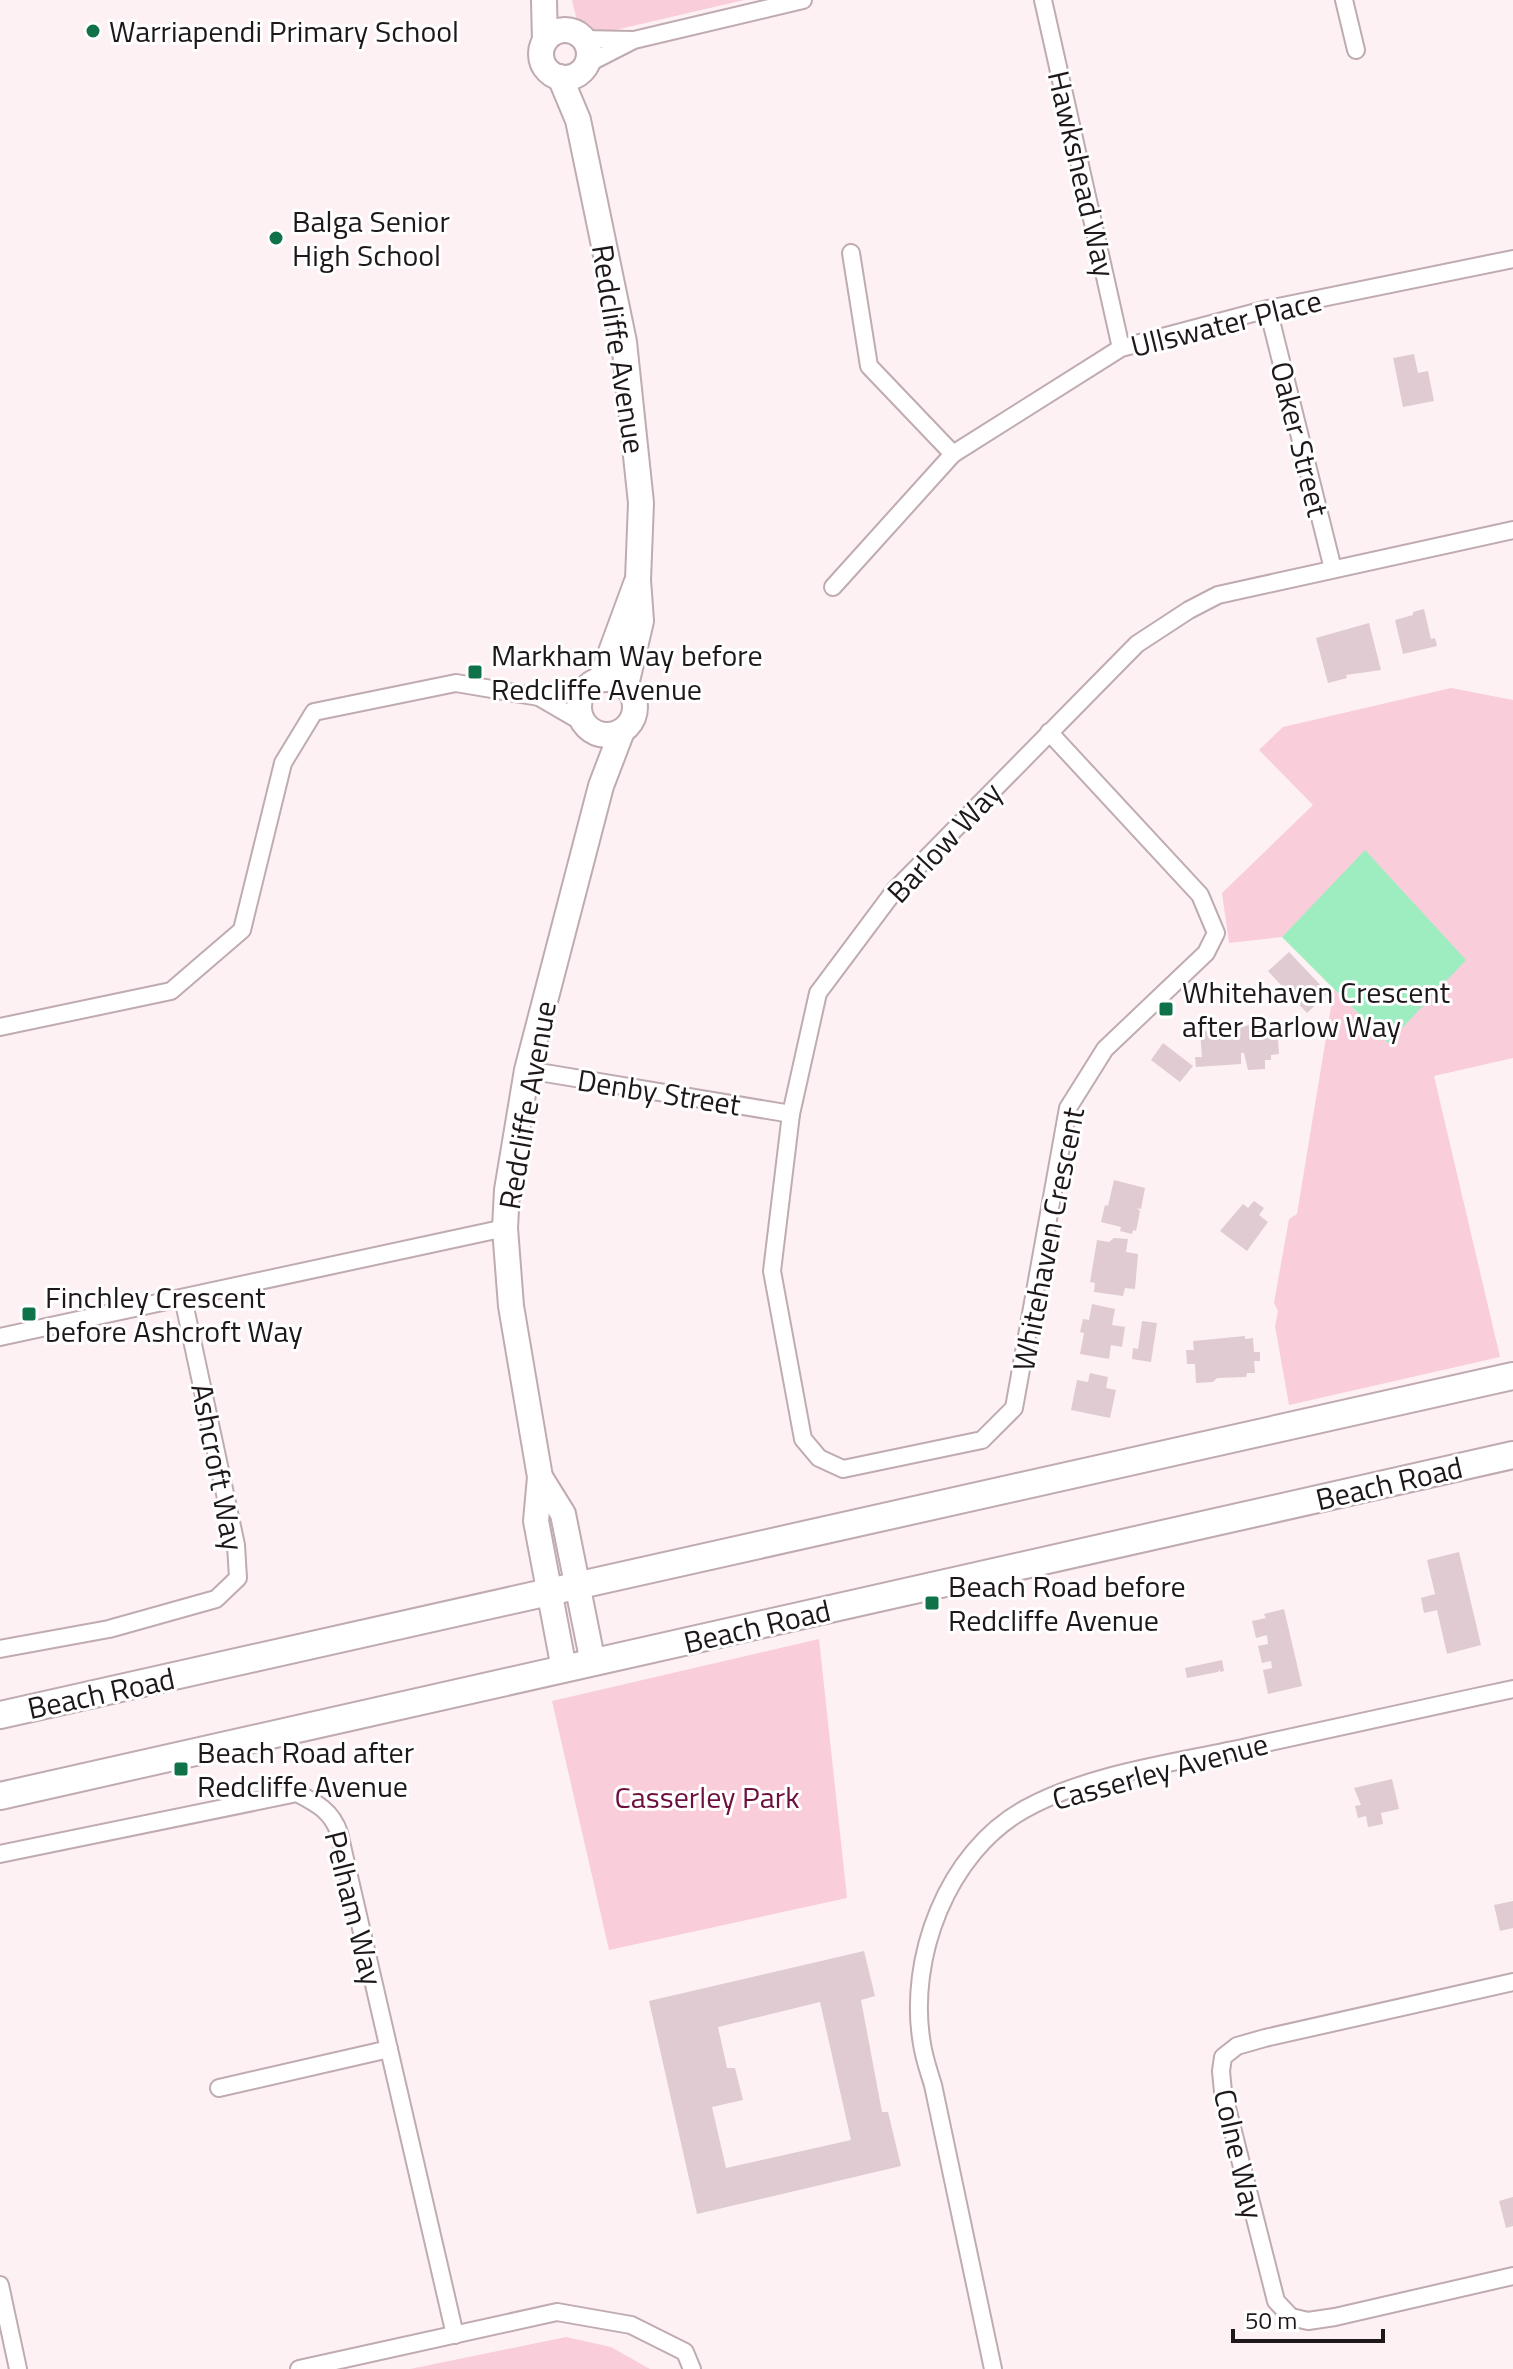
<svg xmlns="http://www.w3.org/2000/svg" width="1513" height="2369" viewBox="0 0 1513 2369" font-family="'Titillium Web',sans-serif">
<rect width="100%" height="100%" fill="#fdf1f4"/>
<g fill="#facddb">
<path d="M572,0H744L581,38Z"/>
<path d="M1451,688L1513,700V1058L1434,1076L1500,1357L1289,1405L1275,1326L1278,1311L1274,1303L1289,1219L1297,1214L1334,989L1388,1043L1366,851L1282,937L1229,943L1222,893L1313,805L1259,750L1283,727Z"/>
<path d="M819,1639L847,1898L609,1950L552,1701Z"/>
<path d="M566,2337L611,2347L650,2369H410Z"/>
</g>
<path fill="#9dedc0" d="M1365,850L1466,960L1388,1043L1282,937Z"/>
<g fill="#dfcbd1" fill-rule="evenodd">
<path d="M1414,354L1418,373L1428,371L1434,401L1403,407L1393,358Z"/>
<path d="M1424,609L1431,639L1435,638L1437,646L1403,654L1395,620L1413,615V612Z"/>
<path d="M1369,623L1381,670L1346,675L1347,678L1328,683L1316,638Z"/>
<path d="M1289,952L1328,993L1307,1013L1268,971Z"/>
<path d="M1277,1024L1279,1054L1271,1055V1060H1265V1069L1248,1070L1244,1053H1241V1064L1196,1067L1195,1057H1202L1200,1031H1237V1026Z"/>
<path d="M1163,1043L1193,1066L1180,1082L1151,1060Z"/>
<path d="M1114,1180L1145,1188L1141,1209L1137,1208L1140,1211L1136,1231L1133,1230L1132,1234L1120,1231L1121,1227L1101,1222L1105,1205L1108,1206Z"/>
<path d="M1254,1201L1264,1208L1259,1215L1268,1222L1247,1251L1220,1231L1243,1204L1248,1208Z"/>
<path d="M1114,1238L1128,1239L1126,1252L1138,1254L1135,1289L1125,1288L1123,1296L1094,1292L1095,1283L1090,1282L1097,1240L1109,1242Z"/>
<path d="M1092,1304L1115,1309L1112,1325L1125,1327L1122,1347L1111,1345L1109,1359L1080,1354L1084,1333L1080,1332L1083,1319L1089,1320Z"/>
<path d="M1142,1321L1157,1323L1151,1362L1132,1359L1133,1348L1138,1349Z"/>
<path d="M1245,1336V1339L1253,1338L1254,1352H1260V1361H1254L1255,1373H1247L1246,1377L1217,1378L1213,1382L1196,1383L1195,1364H1187L1186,1350H1194L1193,1341Z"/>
<path d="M1090,1373L1108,1377L1106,1388L1116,1390L1110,1418L1071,1410L1077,1380L1088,1382Z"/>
<path d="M1459,1552L1481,1645L1447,1654L1437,1610L1424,1613L1421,1598L1435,1594L1427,1560Z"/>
<path d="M1284,1609L1302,1686L1268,1694L1263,1670L1272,1668L1271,1661L1262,1663L1258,1646L1268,1644L1267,1635L1256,1638L1252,1621L1266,1618L1264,1614Z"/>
<path d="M1222,1660L1224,1671L1220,1672V1669L1218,1672L1187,1678L1185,1668Z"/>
<path d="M1392,1779L1399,1809L1381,1813L1383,1824L1368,1827L1366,1816L1358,1818L1355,1806L1361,1805L1354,1788Z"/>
<path d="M1513,1901V1928L1500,1931L1494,1905Z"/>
<path d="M864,1951L875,1996L861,2000L882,2112H888L901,2166L697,2214L649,2001ZM820,2002L851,2140L726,2168L712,2107L743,2100L735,2068H727L718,2027Z"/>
<path d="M1513,2197V2226L1506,2228L1499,2201Z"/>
</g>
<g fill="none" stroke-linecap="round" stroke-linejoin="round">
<g stroke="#bfabb1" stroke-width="20">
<g id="street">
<path d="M1043,0L1121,348"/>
<path d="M1344,0L1356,50"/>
<path d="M582,39L633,40"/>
<path d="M587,64L634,40L803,0"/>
<path d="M851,253L869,366L953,454"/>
<path d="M1268,309L1333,569"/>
<path d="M833,587L953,454L1121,348L1268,309L1513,259"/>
<path d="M539,697L592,683"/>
<path d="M1049,732L1200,895L1216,933L1206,953L1105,1049L1068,1108L1014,1408L982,1440L843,1469L819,1458L803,1439L772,1271L791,1114L818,993L895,890L1137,644L1189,610L1218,595L1513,530"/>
<path d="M0,1027L171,991L242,930L283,763L314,712L456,683L539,697L582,722"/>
<path d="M527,1070L791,1114"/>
<path d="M0,1337L505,1228"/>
<path d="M0,1649L109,1629L216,1599L238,1578L236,1545L183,1298"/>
<path d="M0,1854L297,1793C316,1803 332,1811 339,1833L455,2335"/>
<path d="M1513,1982L1265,2038L1237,2046L1223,2057L1221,2071L1223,2092L1276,2301L1291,2317L1308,2321L1335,2317L1513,2276"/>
<path d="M219,2088L389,2049"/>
<path d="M0,2285L18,2369"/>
<path d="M299,2369L557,2312L631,2325L685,2352L692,2369"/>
<path d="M993,2369L933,2085C929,2072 924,2058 922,2044C907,1959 947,1852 1025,1809C1091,1773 1174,1763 1247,1747C1335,1728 1424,1708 1513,1689"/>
</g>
</g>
<g stroke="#bfabb1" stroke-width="28">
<g id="secondary">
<path d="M544,0L545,41"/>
<circle cx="565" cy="54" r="24"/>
<path d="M560,77L578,120L624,342L641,503L638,580L641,621L626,685"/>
<circle cx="607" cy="707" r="28"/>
<path d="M601,679L636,584"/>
<path d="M540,1477L563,1514L593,1663"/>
<path d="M564,1669L536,1521L540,1477L511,1306L505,1228L507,1190L527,1070L601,786L622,731"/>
</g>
</g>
<g stroke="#bfabb1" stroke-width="30">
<g id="primary">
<path d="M0,1715L1513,1376"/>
<path d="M0,1796L1513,1455"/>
</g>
</g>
<use href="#street" stroke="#fff" stroke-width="16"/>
<use href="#secondary" stroke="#fff" stroke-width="24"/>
<use href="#primary" stroke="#fff" stroke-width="26"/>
</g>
<g fill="#0f7249" stroke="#fff" stroke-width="3">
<circle cx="93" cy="31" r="8"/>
<circle cx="276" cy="238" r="8"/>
<rect x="467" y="664" width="16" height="16" rx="4"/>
<rect x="1158" y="1001" width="16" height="16" rx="4"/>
<rect x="21" y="1306" width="16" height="16" rx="4"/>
<rect x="924" y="1595" width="16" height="16" rx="4"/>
<rect x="173" y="1761" width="16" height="16" rx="4"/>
</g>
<g text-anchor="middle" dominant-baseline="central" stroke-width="6" stroke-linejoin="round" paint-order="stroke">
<g font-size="30" fill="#1f181a" stroke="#fff" text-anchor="start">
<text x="109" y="31">Warriapendi Primary School</text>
<text x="292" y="221">Balga Senior<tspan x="292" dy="34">High School</tspan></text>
<text x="491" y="655">Markham Way before<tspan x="491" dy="34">Redcliffe Avenue</tspan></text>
<text x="1182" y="992">Whitehaven Crescent<tspan x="1182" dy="34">after Barlow Way</tspan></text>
<text x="45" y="1297">Finchley Crescent<tspan x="45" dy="34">before Ashcroft Way</tspan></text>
<text x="948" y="1586">Beach Road before<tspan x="948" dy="34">Redcliffe Avenue</tspan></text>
<text x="197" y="1752">Beach Road after<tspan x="197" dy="34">Redcliffe Avenue</tspan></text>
</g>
<g font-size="30" fill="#1f181a" stroke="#fff">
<text transform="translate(1082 174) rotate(77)">Hawkshead Way</text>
<text transform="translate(1226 323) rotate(-14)">Ullswater Place</text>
<text transform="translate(619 349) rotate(81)">Redcliffe Avenue</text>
<text transform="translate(1300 439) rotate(76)">Oaker Street</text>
<text transform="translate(944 842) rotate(-47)">Barlow Way</text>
<text transform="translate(659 1092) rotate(9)">Denby Street</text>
<text transform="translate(527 1105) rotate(-80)">Redcliffe Avenue</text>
<text transform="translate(1048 1239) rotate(-79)">Whitehaven Crescent</text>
<text transform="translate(218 1467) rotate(79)">Ashcroft Way</text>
<text transform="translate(1389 1483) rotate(-13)">Beach Road</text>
<text transform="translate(757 1626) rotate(-13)">Beach Road</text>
<text transform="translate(101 1693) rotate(-12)">Beach Road</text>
<text transform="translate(1160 1771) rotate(-15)">Casserley Avenue</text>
<text transform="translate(354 1908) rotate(76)">Pelham Way</text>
<text transform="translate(1239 2154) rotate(77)">Colne Way</text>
</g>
<g font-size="30" fill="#6d0f3c" stroke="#fff">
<text x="707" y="1797">Casserley Park</text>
</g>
</g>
<path d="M1233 2329v12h150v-12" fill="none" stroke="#1f181a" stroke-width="4"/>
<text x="1245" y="2329" font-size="24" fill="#1f181a" stroke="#ffffff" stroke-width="6" paint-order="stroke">50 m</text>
</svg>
